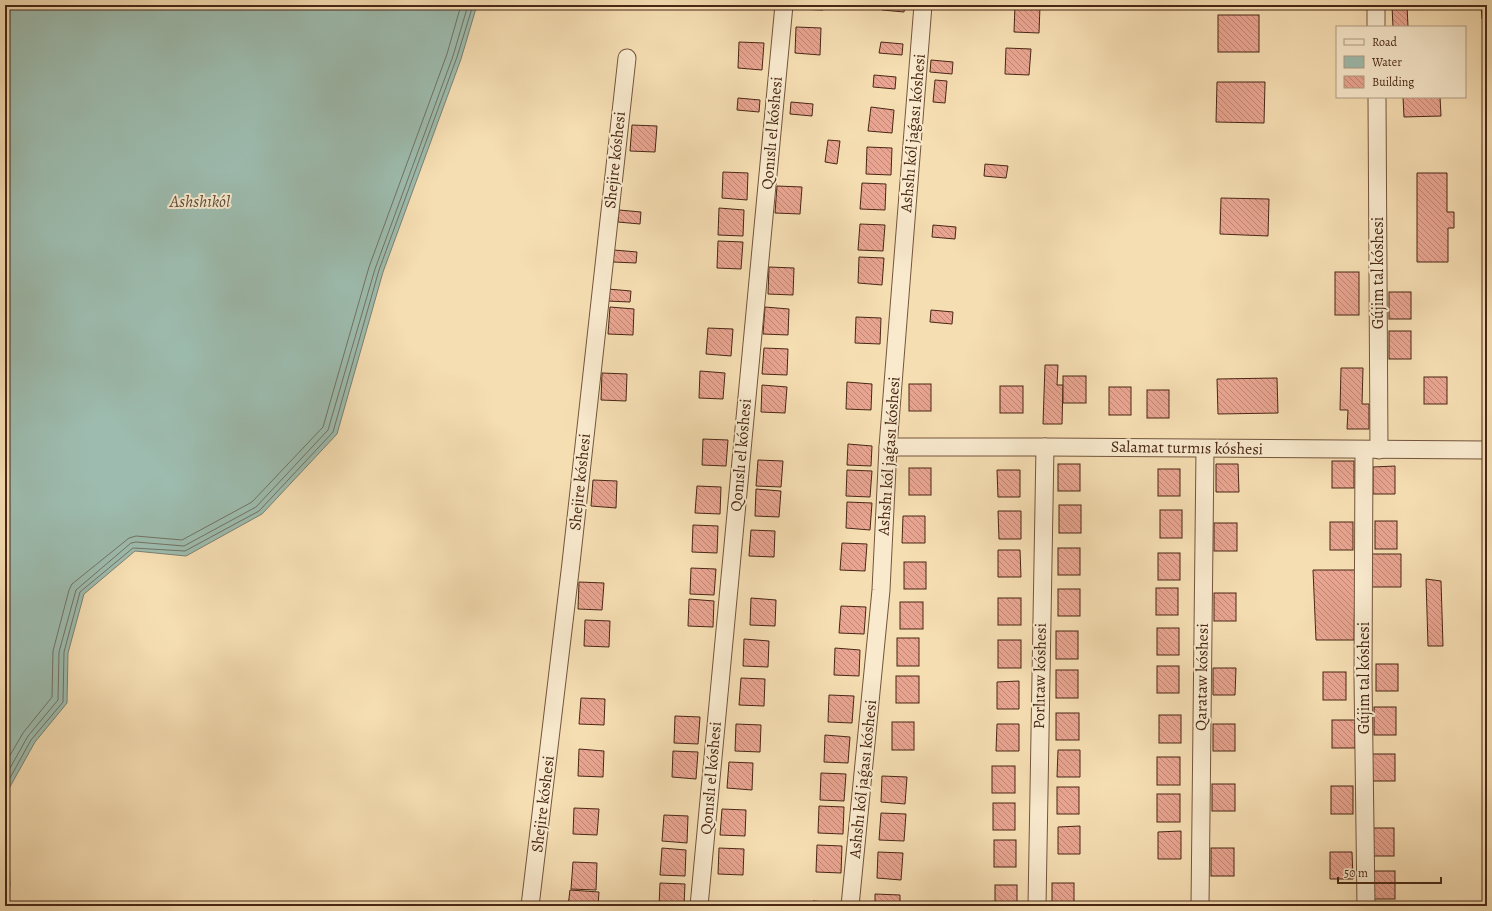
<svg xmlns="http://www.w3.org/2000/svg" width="1492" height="911" viewBox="0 0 1492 911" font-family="Alegreya,serif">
<defs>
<pattern id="building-back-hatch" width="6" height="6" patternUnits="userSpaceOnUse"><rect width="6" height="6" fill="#e9a591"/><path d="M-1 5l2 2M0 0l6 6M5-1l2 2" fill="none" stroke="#bf8675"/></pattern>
</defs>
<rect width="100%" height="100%" fill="#f6deb3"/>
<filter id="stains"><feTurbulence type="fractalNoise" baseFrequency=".005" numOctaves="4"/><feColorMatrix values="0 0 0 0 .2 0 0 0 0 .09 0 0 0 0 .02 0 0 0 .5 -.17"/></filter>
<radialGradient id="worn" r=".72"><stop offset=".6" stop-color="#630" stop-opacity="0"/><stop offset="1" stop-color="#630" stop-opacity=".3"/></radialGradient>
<path fill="#9dbcaf" stroke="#7b8071" d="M5,5H477L461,59L383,272L337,434L262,514L186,556L135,551L84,594L68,653L67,703L35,742L7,792L10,886L5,902Z"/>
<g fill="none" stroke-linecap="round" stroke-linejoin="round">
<g stroke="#727262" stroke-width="1">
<path d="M5,764L23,733L52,697L53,651L69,590L72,584L129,538L136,536L182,540L252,502L323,427L369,267L447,54L461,5"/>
<path d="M5,777L28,736L58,700L59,652L76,590L131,543L136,542L184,546L256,507L328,430L375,269L453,56L468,5"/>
<path d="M5,787L31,740L63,702L64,652L80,592L133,548L185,551L259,511L333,432L379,270L457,57L473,5"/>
</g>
</g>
<g fill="url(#building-back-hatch)" stroke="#482715">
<path d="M799,5H823V10L798,9Z"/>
<path d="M882,5H905L904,12L882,10Z"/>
<path d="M1015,5L1040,6L1039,33L1014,32Z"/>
<path d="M1407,5L1408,27H1393L1392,6Z"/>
<path d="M1481,5H1487V18L1482,19Z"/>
<rect x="1218" y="15" width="41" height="37"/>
<path d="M796,27L821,28L820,55L795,53Z"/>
<path d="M739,42L764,43L762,70L738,68Z"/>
<path d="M881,42L903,44L902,55L879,53Z"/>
<path d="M1006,48L1031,49L1029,75L1005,74Z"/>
<path d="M931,60L953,62L952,74L930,72Z"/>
<path d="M874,75L896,77L895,89L873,87Z"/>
<path d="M935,80L947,81L945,103L933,102Z"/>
<path d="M1217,82H1265L1264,123L1216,122Z"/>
<path d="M1403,97H1440L1441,116L1404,117Z"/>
<path d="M738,98L760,100L759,112L737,110Z"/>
<path d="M791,102L813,104L812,116L790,114Z"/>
<path d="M871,107L894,110L892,133L868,131Z"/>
<path d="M632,125L657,126L655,152L630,151Z"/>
<path d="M828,140L840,141L837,164L825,162Z"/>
<path d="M867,147L892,148L891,175L866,174Z"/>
<path d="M985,164L1008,166L1006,178L984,176Z"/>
<path d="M723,172L748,173L747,200L722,198Z"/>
<path d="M1417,173H1447V212H1454V228H1448V262H1417Z"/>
<path d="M862,183L886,184L885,210L860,209Z"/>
<path d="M777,186L802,187L800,214L775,213Z"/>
<path d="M1221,198L1269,199L1268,236L1220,234Z"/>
<path d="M719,208L744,210L743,236L718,235Z"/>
<path d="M619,210L641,212L640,224L618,222Z"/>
<path d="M860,224L885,225L883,251L858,250Z"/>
<path d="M933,225L956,227L955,239L932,237Z"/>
<path d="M718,241L743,242L741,269L717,268Z"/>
<path d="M614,250L637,252L636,263L613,262Z"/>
<path d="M859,257L884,258L882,285L858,283Z"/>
<path d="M769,267L794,268L793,295L768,294Z"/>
<rect x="1335" y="272" width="24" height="43"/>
<path d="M608,289L631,291L630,302L607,301Z"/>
<rect x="1389" y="292" width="22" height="27"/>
<path d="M610,307L634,309L633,335L608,334Z"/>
<path d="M765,307L789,309L788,335L763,334Z"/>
<path d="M931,310L953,312L952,324L930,322Z"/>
<path d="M856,317L881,318L880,344L855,343Z"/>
<path d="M708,328L733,329L731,356L706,354Z"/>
<rect x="1389" y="331" width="22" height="28"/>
<path d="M764,348L788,349L787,375L762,374Z"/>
<path d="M1045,365H1058L1057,385H1063L1062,424H1043Z"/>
<path d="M1341,368H1363L1362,404H1369V429H1347L1348,410H1340Z"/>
<path d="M700,371L725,373L723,399L699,398Z"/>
<path d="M602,373L627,374L626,401L601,400Z"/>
<rect x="1063" y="376" width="23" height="27"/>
<rect x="1424" y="377" width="23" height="27"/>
<path d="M1277,378L1278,413L1218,414L1217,379Z"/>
<path d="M847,382L872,384L871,410L846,409Z"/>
<rect x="909" y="384" width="22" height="27"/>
<path d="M762,385L787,387L785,413L761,412Z"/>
<rect x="1000" y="386" width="23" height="27"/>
<rect x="1109" y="387" width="22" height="28"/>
<rect x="1147" y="390" width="22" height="28"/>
<path d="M703,439L728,440L726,466L702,465Z"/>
<path d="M848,444L872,446L871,466L847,465Z"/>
<path d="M758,460L783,461L781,487L756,486Z"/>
<rect x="1332" y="461" width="22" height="27"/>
<rect x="1058" y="464" width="22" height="27"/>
<path d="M1216,464H1238L1239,492H1216Z"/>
<path d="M1395,466V494H1373V467Z"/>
<rect x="909" y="468" width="22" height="27"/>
<rect x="1158" y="469" width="22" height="27"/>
<path d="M847,470L872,471L870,497L846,496Z"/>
<path d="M997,470H1020V497H998Z"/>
<path d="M593,480L617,481L616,508L591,506Z"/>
<path d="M697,486L721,487L720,514L695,513Z"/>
<path d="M756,489L781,491L779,517L755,516Z"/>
<path d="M847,502L872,503L870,530L846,528Z"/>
<rect x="1059" y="505" width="22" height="28"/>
<rect x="1160" y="510" width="22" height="28"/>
<path d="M998,511H1021V539H999Z"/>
<path d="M903,516H925V543H902Z"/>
<rect x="1375" y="521" width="22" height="28"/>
<rect x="1330" y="522" width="23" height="28"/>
<rect x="1214" y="523" width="23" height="28"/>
<path d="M693,525L718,526L717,553L692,552Z"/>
<path d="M751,530L775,531L774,557L749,556Z"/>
<path d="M842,543L867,544L865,571L840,570Z"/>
<rect x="1058" y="548" width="22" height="27"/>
<path d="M998,550H1020L1021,577H998Z"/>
<rect x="1158" y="553" width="22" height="27"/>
<path d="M1372,554H1401V587H1371Z"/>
<rect x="904" y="562" width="22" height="27"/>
<path d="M691,568L716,569L714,595L690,594Z"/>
<path d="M1313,570H1355L1354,640H1316Z"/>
<path d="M1426,579L1441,581L1443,646H1428Z"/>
<path d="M579,582L604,583L602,610L578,609Z"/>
<rect x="1156" y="588" width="22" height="27"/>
<rect x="1058" y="589" width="22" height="27"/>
<rect x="1214" y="593" width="22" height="28"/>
<path d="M751,598L776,600L775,626L750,625Z"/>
<rect x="998" y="598" width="23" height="27"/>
<path d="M689,599L714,601L713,627L688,626Z"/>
<rect x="900" y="602" width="23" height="27"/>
<path d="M841,606L866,607L864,634L839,633Z"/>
<path d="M585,620L610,621L609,647L584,646Z"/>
<rect x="1157" y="628" width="22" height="27"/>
<rect x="1056" y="631" width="22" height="28"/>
<rect x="897" y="638" width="22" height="28"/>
<path d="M744,639L769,641L768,667L743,666Z"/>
<rect x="998" y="640" width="23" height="28"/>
<path d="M835,648L860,650L859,676L834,675Z"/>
<rect x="1376" y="664" width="22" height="27"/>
<rect x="1157" y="666" width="22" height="27"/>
<path d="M1213,668H1236L1235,695H1213Z"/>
<rect x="1056" y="670" width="22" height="28"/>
<rect x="1323" y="672" width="23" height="28"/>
<rect x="896" y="676" width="23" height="27"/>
<path d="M741,678L765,679L764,706L739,705Z"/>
<path d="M1019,681V709H997V682Z"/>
<path d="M829,695L854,696L852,723L828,722Z"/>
<path d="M581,698L605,699L604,725L579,724Z"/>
<rect x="1374" y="707" width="22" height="28"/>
<rect x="1056" y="713" width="23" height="27"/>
<rect x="1159" y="715" width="22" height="28"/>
<path d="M675,716L700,717L698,744L674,743Z"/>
<rect x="1332" y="720" width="23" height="28"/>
<rect x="892" y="722" width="22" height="28"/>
<path d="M736,724L761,725L760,752L735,751Z"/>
<path d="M997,724H1019V751H996Z"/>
<rect x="1213" y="724" width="22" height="27"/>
<path d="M825,735L850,737L848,763L824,762Z"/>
<path d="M579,749L604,751L603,777L578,776Z"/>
<path d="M1058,750H1080V777H1057Z"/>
<path d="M673,751L698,752L696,779L672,777Z"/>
<rect x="1372" y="754" width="23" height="27"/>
<rect x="1157" y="757" width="23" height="28"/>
<path d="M729,762L753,763L752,790L727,788Z"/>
<rect x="992" y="766" width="23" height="27"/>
<path d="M821,773L846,774L844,801L820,800Z"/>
<path d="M882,776L907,777L905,804L881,802Z"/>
<rect x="1212" y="784" width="23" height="27"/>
<rect x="1331" y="786" width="22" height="28"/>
<rect x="1057" y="787" width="22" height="27"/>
<rect x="1157" y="794" width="23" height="28"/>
<rect x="993" y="803" width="22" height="27"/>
<path d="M819,806L844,807L843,834L818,833Z"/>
<path d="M574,808L599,809L597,835L573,834Z"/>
<path d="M722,809L746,810L745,836L720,835Z"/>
<path d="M881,813L906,814L904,841L879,840Z"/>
<path d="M664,815L688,816L687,843L662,841Z"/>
<path d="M1080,826V854H1058V827Z"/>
<rect x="1372" y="828" width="22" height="28"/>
<path d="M1181,831V859H1158V832Z"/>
<rect x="994" y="840" width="22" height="27"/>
<path d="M817,845L842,846L841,873L816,872Z"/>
<path d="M662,848L686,850L685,876L660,875Z"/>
<path d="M719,848L744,849L743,875L718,874Z"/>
<rect x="1211" y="848" width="23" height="28"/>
<path d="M878,852L903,853L901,880L877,878Z"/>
<path d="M1330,852H1352L1353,879H1330Z"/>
<path d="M573,862L597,863L596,890L571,889Z"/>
<rect x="1373" y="871" width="22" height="28"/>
<path d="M660,883L685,884L684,906H659Z"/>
<rect x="1052" y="883" width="22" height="23"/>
<rect x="995" y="885" width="22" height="21"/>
<path d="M570,890L599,892L598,906H568Z"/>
<path d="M875,894L900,895V906H875Z"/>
<path d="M813,901L838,903V906H813Z"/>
</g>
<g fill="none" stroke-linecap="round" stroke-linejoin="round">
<g stroke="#74553c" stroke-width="19">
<g id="minor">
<path d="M1376,5V27"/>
<path d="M1377,97L1379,450"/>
<path d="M888,447H1045L1487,450"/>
<path d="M1364,450L1363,677L1366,906"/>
<path d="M530,906L571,563L627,58"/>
<path d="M699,906L784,5"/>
<path d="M850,906L881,590L888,447L923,5"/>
<path d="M1037,906L1045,447"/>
<path d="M1200,906L1205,449"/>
</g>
</g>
<use href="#minor" stroke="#f9eace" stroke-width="17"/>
</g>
<g text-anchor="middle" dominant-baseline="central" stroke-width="4" stroke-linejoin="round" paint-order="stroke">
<g font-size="16" fill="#482715" stroke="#f9eace">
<text transform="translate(772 133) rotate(-85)">Qonıslı el kóshesi</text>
<text transform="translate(913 133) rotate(-85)">Ashshı kól jaǵası kóshesi</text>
<text transform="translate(615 160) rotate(-84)">Shejire kóshesi</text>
<text transform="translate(1378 273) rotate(-90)">Gújim tal kóshesi</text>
<text transform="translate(1187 448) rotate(1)">Salamat turmıs kóshesi</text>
<text transform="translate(741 455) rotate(-85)">Qonıslı el kóshesi</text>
<text transform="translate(889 456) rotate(-86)">Ashshı kól jaǵası kóshesi</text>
<text transform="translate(580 482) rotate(-84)">Shejire kóshesi</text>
<text transform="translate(1040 676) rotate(-89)">Porlıtaw kóshesi</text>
<text transform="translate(1202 677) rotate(-89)">Qarataw kóshesi</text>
<text transform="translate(1364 678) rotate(-90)">Gújim tal kóshesi</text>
<text transform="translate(711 778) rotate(-85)">Qonıslı el kóshesi</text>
<text transform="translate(863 779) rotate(-84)">Ashshı kól jaǵası kóshesi</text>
<text transform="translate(543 804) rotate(-83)">Shejire kóshesi</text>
</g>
<g font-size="17" font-style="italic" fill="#5d4c3c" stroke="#f9eace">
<text x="200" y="201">Ashshıkól</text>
</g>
</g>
<rect width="1492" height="911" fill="none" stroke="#f6deb3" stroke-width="20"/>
<rect x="6" y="6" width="1480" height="899" fill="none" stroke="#482715" stroke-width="2"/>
<rect x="10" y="10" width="1472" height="891" fill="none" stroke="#482715"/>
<rect x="1336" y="26" width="130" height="72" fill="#f9eace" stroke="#b29c84"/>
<rect x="1344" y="39" width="20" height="6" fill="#f9eace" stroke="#b29c84"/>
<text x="1372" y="46" font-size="12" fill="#482715">Road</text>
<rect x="1344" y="56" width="20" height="12" fill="#9dbcaf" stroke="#b29c84"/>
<text x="1372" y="66" font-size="12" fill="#482715">Water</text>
<rect x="1344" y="76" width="20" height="12" fill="url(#building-back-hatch)" stroke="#b29c84"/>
<text x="1372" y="86" font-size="12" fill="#482715">Building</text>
<path d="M1338 877v6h103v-6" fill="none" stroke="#482715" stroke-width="2"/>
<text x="1344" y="877" font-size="12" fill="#482715" stroke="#f9eace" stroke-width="3" paint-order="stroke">50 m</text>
<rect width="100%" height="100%" filter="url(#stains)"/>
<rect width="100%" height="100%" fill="url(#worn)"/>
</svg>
